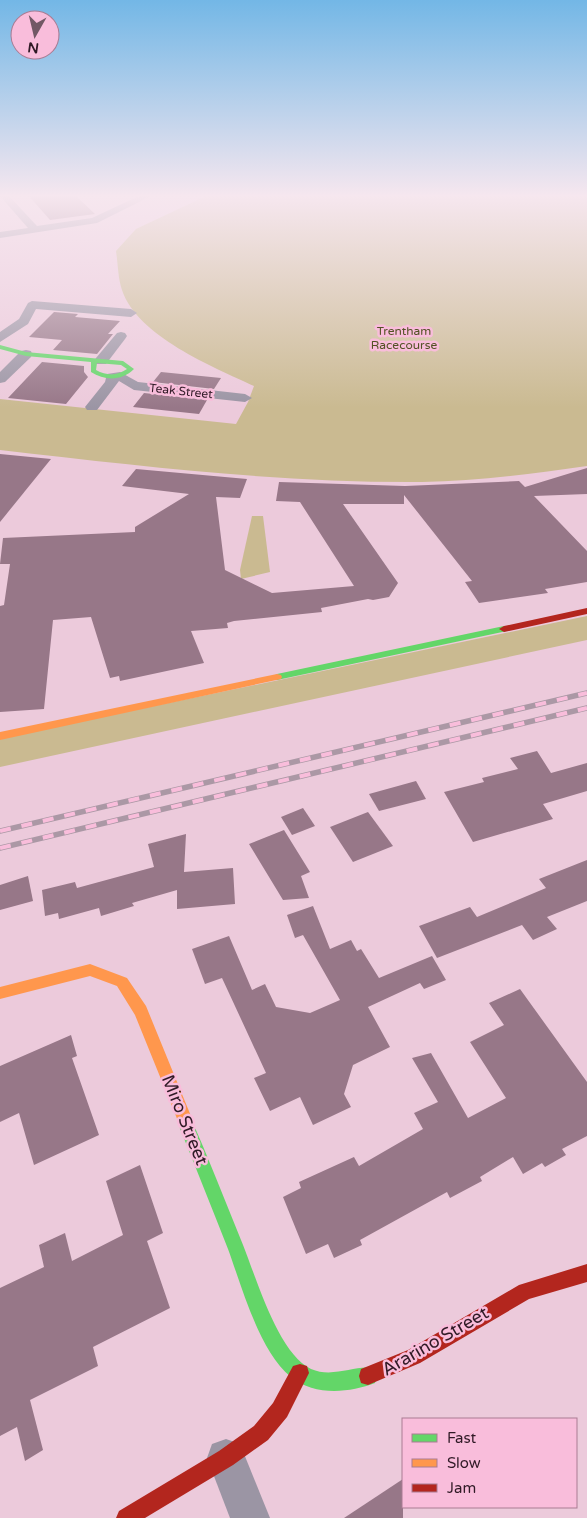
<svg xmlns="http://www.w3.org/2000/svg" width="587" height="1518" viewBox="0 0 587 1518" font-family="'Varela Round',sans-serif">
<rect width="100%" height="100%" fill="#eccadb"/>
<g fill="#caba91">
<path d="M206,196H587V466C532,474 477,481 422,482C280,483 140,466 0,450V399L236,424L248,402L254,386C213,367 137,336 122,290C118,278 118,264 116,251L136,229Z"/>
<path d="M252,516H263L270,572L241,579L240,570Z"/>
<path d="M587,616V640L0,767V738Z"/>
</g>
<g fill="#977788">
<path d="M29,196H76L95,214L50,220Z"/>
<path d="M54,312L78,314L75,317L120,321L108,334H113L97,354L53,350L62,340L29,337Z"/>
<path d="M42,362L84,366V372L88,377L66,404L8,398Z"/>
<path d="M161,372L221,378L214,389L153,382Z"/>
<path d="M144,393L207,400L199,414L133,407Z"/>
<path d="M0,454L51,459L0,522Z"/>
<path d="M587,468V494L534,496L587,551V582L545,589L548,593L479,603L465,582L472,581L404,495V504H343L398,583L389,597L373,600L368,599L321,608L322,612L234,621L227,623L228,628L191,631L204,663L120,681L119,676L110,678L91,617L53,620L44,709L0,712V606L4,605L10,564H0L3,538L135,532V527L189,494L122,486L136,469L247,479L240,498L216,497L225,570L272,593L354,586L300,502L276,501L279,482L405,486L519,481L525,487Z"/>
<path d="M537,751L551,773L587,763V791L543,804L553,819L473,842L444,792L484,782L482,778L518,769L510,758Z"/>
<path d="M416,781L426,799L379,811L369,794Z"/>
<path d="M303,808L315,826L292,835L281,817Z"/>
<path d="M368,812L393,846L353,862L330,827Z"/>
<path d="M284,830L310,872L301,876L309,898L283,900L249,844Z"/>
<path d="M186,834L184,872L233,868L235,904L177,909V890L132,903L134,906L101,916L99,908L59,919L58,913L45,916L42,890L75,882L77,888L154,867L148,844Z"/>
<path d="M587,860V901L547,917L557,929L533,940L522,925L437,958L419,926L470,907L477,917L546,888L539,879Z"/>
<path d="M28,876L33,901L0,910V885Z"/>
<path d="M313,906L330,949L351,940L357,951L361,949L379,978L432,956L446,980L424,989L420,983L368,1007L390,1047L353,1065L344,1094L351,1107L313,1125L300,1097L270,1111L254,1078L266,1073L222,978L205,984L192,949L229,936L252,990L265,984L276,1007L310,1013L340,1000L303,935L295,938L287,915Z"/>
<path d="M520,989L587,1082V1136L562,1149L566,1155L545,1167L542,1163L523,1174L513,1157L480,1177L482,1181L450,1198L447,1192L360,1240L362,1245L334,1258L328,1244L306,1254L283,1197L301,1188L299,1182L354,1157L359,1166L423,1129L414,1113L438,1102L412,1058L431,1053L468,1118L506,1098L470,1042L504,1025L489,1003Z"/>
<path d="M71,1035L77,1056L72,1058L99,1135L34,1165L19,1113L0,1122V1066Z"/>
<path d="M140,1165L163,1233L147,1241L170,1308L93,1347L98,1366L30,1400L43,1450L25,1461L17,1427L0,1436V1288L44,1267L39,1245L65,1233L72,1261L123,1235L106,1181Z"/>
<path d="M403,1479V1518H344Z"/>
</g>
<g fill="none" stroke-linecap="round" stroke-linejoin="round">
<g fill="#9b95a4" fill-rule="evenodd">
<path d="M0,196H9L37,226L92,218L139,196H151L97,223L0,238V232L28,228Z"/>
<path d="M32,301L131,309L137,313L131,317L36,309L28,324L0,342V332L19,319L28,303Z"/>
<path d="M121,332L125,333L127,336L125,339L106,364H96L94,361L96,358L117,333Z"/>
<path d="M26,350L31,351L32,354L31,357L5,382L0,383V372L21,351Z"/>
<path d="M120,372L138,382L245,394L252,398L245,402L134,390L119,381L97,410H87L85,407L105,382L107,374Z"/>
<path d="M226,1439L240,1444L270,1518H230L207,1458L212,1444Z"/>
</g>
<g fill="#63d668" fill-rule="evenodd">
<path d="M0,345L26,352L123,361L134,369C122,381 105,381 91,372V362L26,356L0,349ZM97,363L121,365L127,369C117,376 107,376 96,370Z"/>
<path d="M504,626L507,627L509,629L507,631L277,680L272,677L277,674Z"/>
<path d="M185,1113L190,1116C208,1157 224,1198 241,1240C255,1273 277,1353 311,1369C334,1379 359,1363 375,1369L377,1376L375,1383C349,1393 314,1396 291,1377C259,1351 242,1287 228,1249C211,1206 194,1163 177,1121L180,1116Z"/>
</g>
<g fill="#ff974d" fill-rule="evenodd">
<path d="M277,674L281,675L282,677L281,679L0,740V732Z"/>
<path d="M90,964L127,978L146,1006L193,1121L190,1126L185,1129L180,1126L135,1015L117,986L90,976L0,999V987Z"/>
</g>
<g fill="#b3261e" fill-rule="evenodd">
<path d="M587,608V614L504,632L499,629L504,626Z"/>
<path d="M587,1264V1282L529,1299L420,1363L368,1385L361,1383L359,1376L361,1369L408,1350L519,1285Z"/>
<path d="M300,1364L307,1366L309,1373L287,1417L268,1440L233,1465L145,1518H116L119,1511L219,1451L254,1426L273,1403L293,1366Z"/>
</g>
<g stroke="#ab98a5" stroke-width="5.5">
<g id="rail">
<path d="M0,831L587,693"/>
<path d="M0,848L587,708"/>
</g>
</g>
<use href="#rail" stroke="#f9bddb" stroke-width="4" stroke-dasharray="11" stroke-linecap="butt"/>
</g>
<linearGradient id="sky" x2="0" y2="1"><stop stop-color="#73b7e6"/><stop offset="0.48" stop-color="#f6e7ef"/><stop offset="1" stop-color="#f6e7ef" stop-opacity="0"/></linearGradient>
<rect width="587" height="408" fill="url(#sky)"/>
<g text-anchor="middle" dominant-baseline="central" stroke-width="5" stroke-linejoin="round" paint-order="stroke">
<g font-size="12" fill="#535225" stroke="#f9bddb">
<text x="404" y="331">Trentham<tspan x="404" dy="14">Racecourse</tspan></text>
</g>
<g font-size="12" fill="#301a26" stroke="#f9bddb">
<text transform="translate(181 391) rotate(6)">Teak Street</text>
</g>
<g font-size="18" fill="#301a26" stroke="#f9bddb">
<text transform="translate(185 1120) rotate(68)">Miro Street</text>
<text transform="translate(435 1341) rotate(-30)">Ararino Street</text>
</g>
</g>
<rect x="402" y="1418" width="175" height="90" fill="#f9bddb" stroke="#a97c93"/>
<rect x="412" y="1434" width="25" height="8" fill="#63d668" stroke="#a97c93"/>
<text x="447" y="1443" font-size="15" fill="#301a26">Fast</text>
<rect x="412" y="1459" width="25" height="8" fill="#ff974d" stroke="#a97c93"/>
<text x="447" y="1468" font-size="15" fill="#301a26">Slow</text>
<rect x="412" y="1484" width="25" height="8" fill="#b3261e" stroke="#a97c93"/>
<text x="447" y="1493" font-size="15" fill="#301a26">Jam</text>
<g transform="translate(35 35) rotate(188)"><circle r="24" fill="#f9bddb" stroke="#a97c93"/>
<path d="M0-4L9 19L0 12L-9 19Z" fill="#725865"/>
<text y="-8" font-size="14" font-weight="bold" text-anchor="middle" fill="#301a26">N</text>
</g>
</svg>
